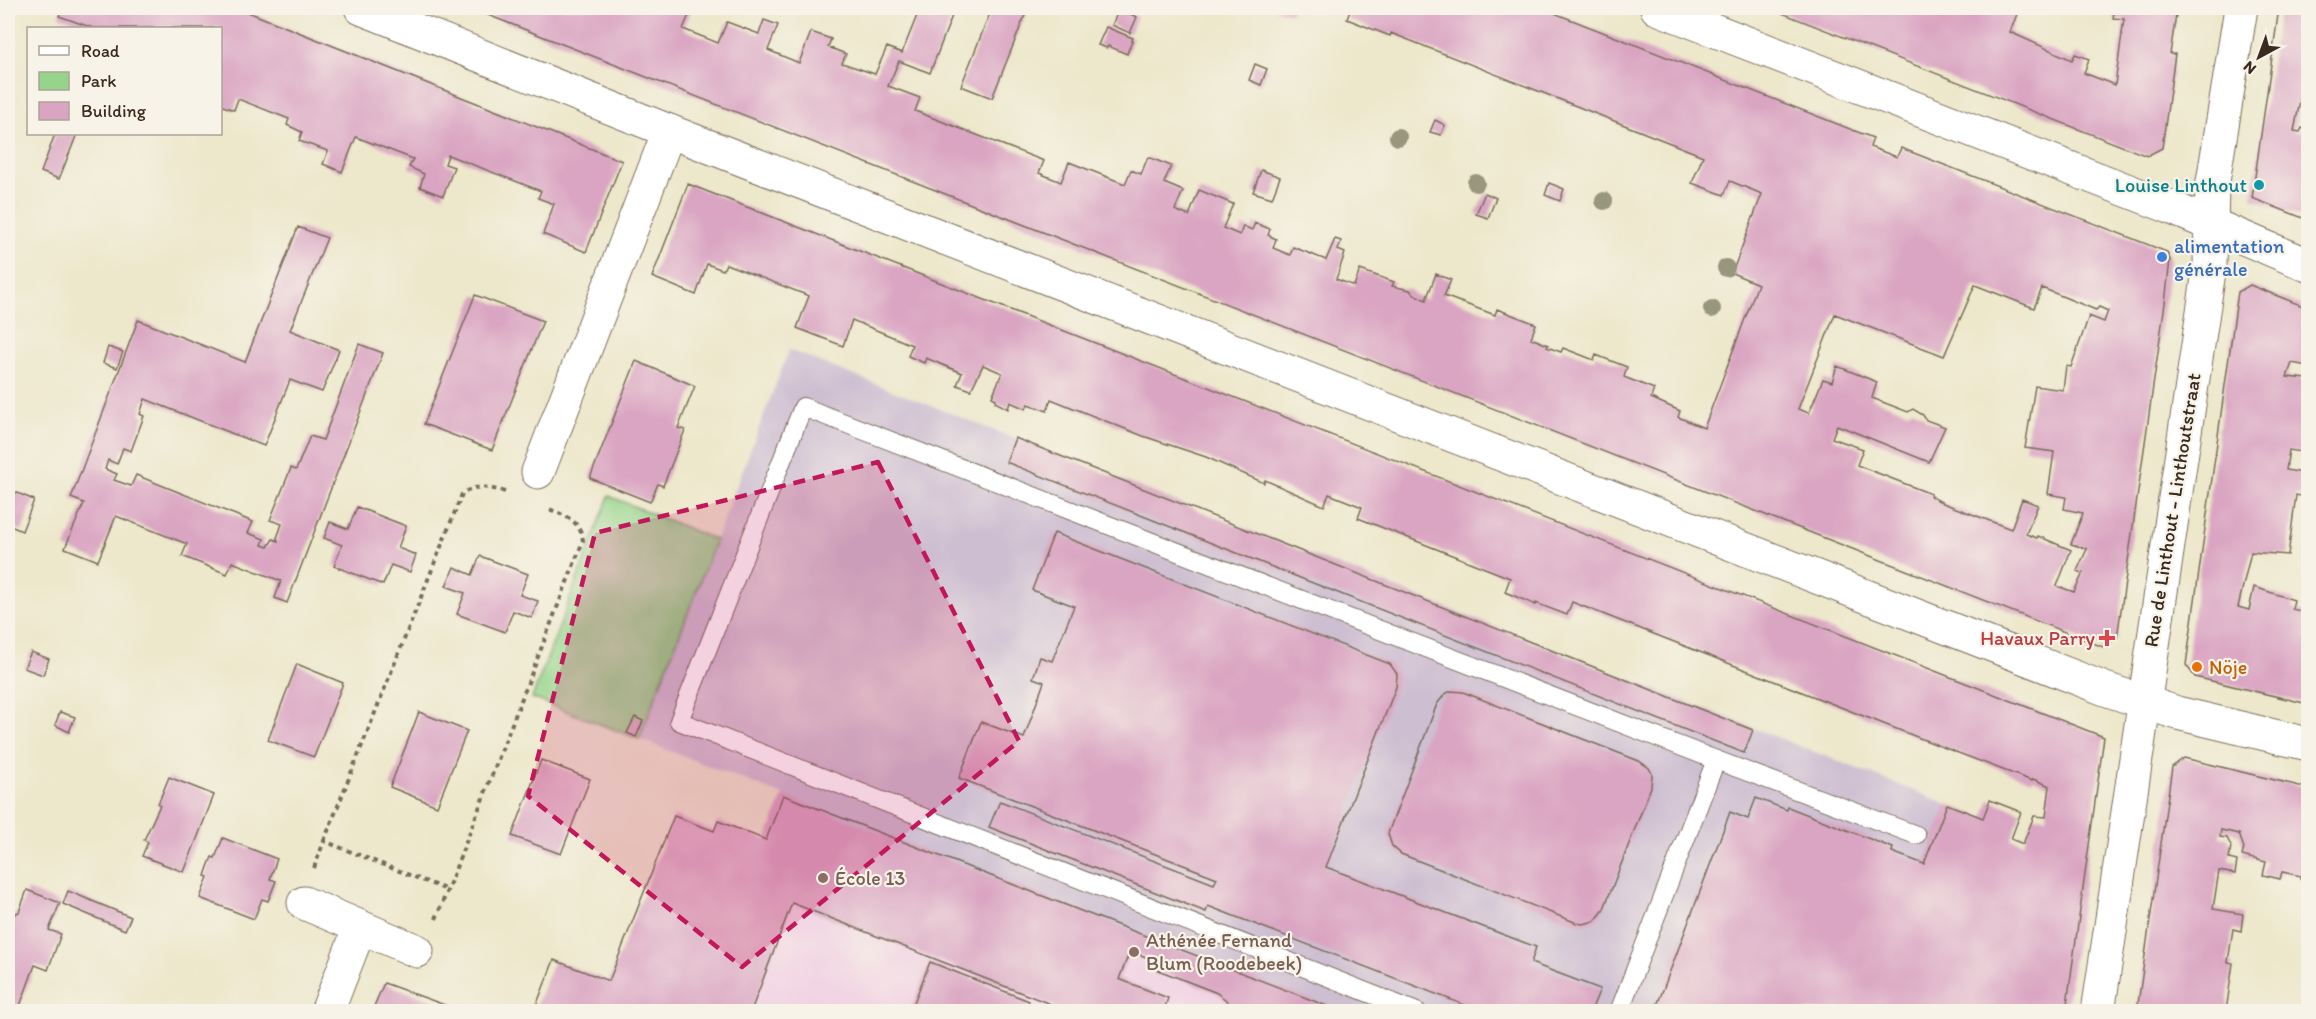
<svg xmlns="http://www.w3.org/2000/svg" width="2316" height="1019" viewBox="0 0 2316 1019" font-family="Itim,sans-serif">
<rect width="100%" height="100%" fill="#f7f3e8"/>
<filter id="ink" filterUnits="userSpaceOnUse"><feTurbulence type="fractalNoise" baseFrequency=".0167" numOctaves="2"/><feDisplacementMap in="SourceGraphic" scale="12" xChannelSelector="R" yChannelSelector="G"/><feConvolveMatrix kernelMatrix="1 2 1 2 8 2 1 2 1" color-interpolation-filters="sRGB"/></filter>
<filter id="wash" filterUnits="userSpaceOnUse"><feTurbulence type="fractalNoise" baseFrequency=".008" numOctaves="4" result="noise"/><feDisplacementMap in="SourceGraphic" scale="24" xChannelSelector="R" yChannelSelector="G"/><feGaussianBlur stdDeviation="1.35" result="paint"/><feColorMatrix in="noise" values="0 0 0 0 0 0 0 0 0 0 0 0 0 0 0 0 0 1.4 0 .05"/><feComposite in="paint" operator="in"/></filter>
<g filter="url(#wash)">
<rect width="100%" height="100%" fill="#ede7cb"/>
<path fill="#f1d0e3" d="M783,795L1341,1012H534L554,960L609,981L714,831L718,821L766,840Z"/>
<path fill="#cebed1" d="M789,350L1983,818L1990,800L2021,812L2012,839L2086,868L2066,1011H1337L639,739Z"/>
<path fill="#95d48a" stroke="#687f54" stroke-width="1.5" d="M609,496L716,540L639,739L532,698Z"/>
<g id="blocks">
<g fill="#daa5c2" fill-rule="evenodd">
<path d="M62,8H238L622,161L586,252L543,234L554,204L538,198L541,191L448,155L445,164L454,167L443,196L420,187L424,174L409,167L413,159L356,137L342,172L323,164L328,151L299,141L302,132L287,125L289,119L238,99L234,110L220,105V28H93L59,16Z"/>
<path d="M470,8H692L683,29L718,43L727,22L759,34L764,20L778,25L768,50L799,63L811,32L831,39L828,47L846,54L842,63L875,74L887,47L902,53L920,8H955L930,73L899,61L888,86L920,98L915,111L1044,161L1039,173L1061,182L1069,162L1125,184L1131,170L1141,174L1148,157L1171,166L1164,183L1183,191L1175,210L1189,216L1199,190L1233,204L1223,228L1240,235L1243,226L1252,230L1255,223L1270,229L1268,235L1276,239L1273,248L1290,255L1293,247L1326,260L1335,239L1341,241L1338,250L1345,253L1336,279L1354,286L1360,270L1394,282L1392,286L1410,290L1413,294L1426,300L1436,274L1451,280L1444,296L1495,315L1497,309L1536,324L1531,338L1548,345L1547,347L1561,352L1563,348L1594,360L1596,355L1627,367L1624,377L1654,389L1651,398L1680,411L1678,417L1704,428L1758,284L1732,273L1762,194L1730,181L1724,195L1692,183L1703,156L1391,33L1390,36L1347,19L1351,8L1544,9L1873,138L1870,147L1897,157L1901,148L2167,252L2170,260L2165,303L2117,638L2103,647ZM1975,285L2034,308L2042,288L2096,310L2099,307L2108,311L2104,322L2089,316L2071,367L2066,366L2063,390L2035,386L2025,448L2054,452L2048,494L2066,497L2064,509L2083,513L2071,544L2087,549L2077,571L2083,573L2074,592L2057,586L2071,550L2038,536L2037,538L2026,534L2038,505L2022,499L2011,529L1943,503L1930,496L1931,494L1857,465L1863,449L1832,438L1837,425L1929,462L1945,427L1926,420L1923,415L1913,409L1908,412L1872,398L1877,382L1837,366L1832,382L1823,379L1809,413L1798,409L1835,314L1944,356Z"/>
<path d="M992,8H1028L992,98L961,86Z"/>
<path d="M1274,8H1293L1290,14Z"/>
<path d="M1769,8H1930L1953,14L1956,8H2015L2019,9L2010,32L2072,60L2075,54L2089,59L2084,73L2115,85L2124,19L2113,18L2115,8H2177L2170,54H2175L2162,148L2147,156Z"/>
<path d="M2279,8H2308V86H2303L2294,131L2300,132L2302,128L2308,131V220L2252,198Z"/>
<path d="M1119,9L1137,17L1130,33L1112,25Z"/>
<path d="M1106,27L1133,38L1127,54L1108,46L1107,48L1098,45Z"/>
<path d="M1255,64L1267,69L1261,85L1249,80Z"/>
<path d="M1435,120L1445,125L1441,135L1430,132Z"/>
<path d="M55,134H77L59,179L41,172Z"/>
<path d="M1261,170L1280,177L1272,198L1253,192Z"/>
<path d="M1549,183L1564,189L1560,201L1545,195Z"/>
<path d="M688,184L2104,737L2066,1011H1655L1730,812L1748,819L1756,798L1787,810L1788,807L1893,848L1892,852L1924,864L1947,804L1983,818L1990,800L2021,812L2011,839L2023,844L2034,816L2046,817L2050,786L2033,779L2032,781L1940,746L1572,602L1567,615L1536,603V605L1505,592L1510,578L1358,518L1362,507L1329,494L1324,506L1265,480L1264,483L1206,457L1143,436L1051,399L1047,411L1028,404L1026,409L1010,402L1008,409L995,402L996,399L992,397L1002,373L983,365L971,390L957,385L962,373L926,358L924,363L908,356L912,345L852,320L843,346L797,328L809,296L726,264L723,270L707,264L696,295L652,277Z"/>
<path d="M1485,193L1496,198L1488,218L1476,214Z"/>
<path d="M298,227L327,238L290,330L339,350L322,392L290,380L264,446L145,399L140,414L144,416L131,451L123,448L117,464L108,460L105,469L117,474L114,480L131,486L136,475L253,522L248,533L264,539L262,545L268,547L273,539L278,541L277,538L282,524L270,520L291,468L296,470L310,436L323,440L359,344L383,353L287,603L275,598L281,581L232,562L227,574L182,556L187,544L116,516L98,561L65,548L84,503L71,498L138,320L245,362Z"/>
<path d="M2250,285L2308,308V366L2292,363L2287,377L2308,379V446H2303L2302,452L2289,450L2286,470L2308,474V497L2296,495L2288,555L2251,552L2238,607L2249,610L2254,587L2294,600L2292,609L2308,613V704L2195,677L2186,665L2238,292Z"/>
<path d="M475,295L543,321L492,450L424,424Z"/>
<path d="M108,347L123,352L117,368L103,363Z"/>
<path d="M636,361L695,386L678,428L685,430L663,486L658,484L650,502L590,478Z"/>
<path d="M1015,438L1753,730L1744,753L1006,462Z"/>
<path d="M8,489L34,500L22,531L8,525Z"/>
<path d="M357,507L406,526L398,548L416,555L410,572L391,565L383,585L334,566L342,545L324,538L330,522L348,529Z"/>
<path d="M1054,533L1390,664L1397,674L1396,687L1326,867L1536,947L1531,963L1600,989L1591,1011H1480L1208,906L1206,912L989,827L1000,801L1214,884L1217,878L959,778L981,722L1024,738L1044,682L1033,678L1040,657L1052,661L1074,606L1032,590Z"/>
<path d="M480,556L528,574L520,595L538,601L532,618L513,611L505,632L457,614L465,593L446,586L454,567L472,575Z"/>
<path d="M31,652L49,659L43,675L24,668Z"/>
<path d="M297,664L343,683L314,757L268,740Z"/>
<path d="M1451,691L1463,692L1639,761L1649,768L1652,774L1651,787L1603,911L1595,921L1583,924L1577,923L1401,854L1392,846L1388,834L1390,828L1437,704L1445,694Z"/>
<path d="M60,712L75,717L69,732L55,725Z"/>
<path d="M419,712L467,731L437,806L390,787Z"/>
<path d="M635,717L643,721L636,737L627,733Z"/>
<path d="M2184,758L2308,788V881L2300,879L2301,876L2282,872L2280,879L2263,875L2266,862L2242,856L2244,848L2239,834L2221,830L2220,837L2227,838L2231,846L2229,859L2237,861L2235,874L2219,871L2213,909L2243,914L2241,931L2233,929L2228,962L2233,963L2226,1011H2137L2172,767Z"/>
<path d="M541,760L590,779L561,854L512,836Z"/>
<path d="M169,777L214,795L184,872L142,856L148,842L144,840L160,805L158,804Z"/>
<path d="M783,795L1094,916L1340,1011H1232L1226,1000L1217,993L1148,966L1151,959L1130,951L1119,979L1168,998L1165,1007L1174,1011H1056L1058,1007L792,903L751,1011H534L554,960L609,981L674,816L714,831L718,821L766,840Z"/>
<path d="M223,838L277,859L270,879L276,881L268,901L262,899L254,919L200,898L208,877L205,876L208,867L212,857L215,858Z"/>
<path d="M27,890L60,903L49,930L61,934L48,970L35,965L20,1006L34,1011H8V917L19,912Z"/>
<path d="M68,891L131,917L125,930L63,904Z"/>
<path d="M930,962L1029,1001L1025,1011L911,1010Z"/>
<path d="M384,983L453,1008L452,1011H372Z"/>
</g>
</g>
</g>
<g filter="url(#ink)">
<use href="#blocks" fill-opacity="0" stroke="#796c5b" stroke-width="1.5"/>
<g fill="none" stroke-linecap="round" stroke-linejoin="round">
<g stroke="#796c5b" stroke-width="20">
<g id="lane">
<path d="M1417,1012L679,721L803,407L1716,760L1916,835"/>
<path d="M1619,1012L1716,760"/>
</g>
</g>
<g stroke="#796c5b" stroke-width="35">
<g id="street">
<path d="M361,8L669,131L2105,689L2177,713L2308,744"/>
<path d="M1657,8L2170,207L2308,265"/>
<path d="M538,472L669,131"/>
<path d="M304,903L417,951"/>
<path d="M327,1012L360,927"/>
<path d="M2098,1012L2210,265L2212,188L2241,8"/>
</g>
</g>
<g stroke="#796c5b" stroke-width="4" stroke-dasharray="4.5 4.5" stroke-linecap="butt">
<path d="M324,841L462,494C477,483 489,488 506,492"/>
<path d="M314,868L324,841L447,890"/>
<path d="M436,919L583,541C580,519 566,517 547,508"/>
</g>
<use href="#lane" stroke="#fff" stroke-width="18"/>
<use href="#street" stroke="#fff" stroke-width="33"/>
</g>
<g fill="#98967b">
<circle cx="1398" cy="137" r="9"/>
<circle cx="1476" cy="183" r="9"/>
<circle cx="1604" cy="201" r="9"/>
<circle cx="1726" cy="268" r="9"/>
<circle cx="1712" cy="309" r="9"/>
</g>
</g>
<path fill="#c2185b" fill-opacity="0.2" stroke="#c2185b" stroke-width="4.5" stroke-dasharray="12 8" stroke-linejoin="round" d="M878,462L1019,741L742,967L528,796L595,533Z"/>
<circle fill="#0f9aa8" stroke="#f7f3e8" stroke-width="2" cx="2259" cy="185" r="6"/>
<circle fill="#3f7fe0" stroke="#f7f3e8" stroke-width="2" cx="2162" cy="257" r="6"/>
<path fill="#e0444e" stroke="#f7f3e8" stroke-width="2" d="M2104 629h6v6h6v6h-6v6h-6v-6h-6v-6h6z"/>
<circle fill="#e8710a" stroke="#f7f3e8" stroke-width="2" cx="2197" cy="667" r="6"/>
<g fill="#8d6e63" stroke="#f7f3e8" stroke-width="2">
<circle cx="823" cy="878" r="6"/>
<circle cx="1134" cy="952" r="6"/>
</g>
<g text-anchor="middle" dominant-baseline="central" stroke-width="4.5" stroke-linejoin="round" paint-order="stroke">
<g font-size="20" fill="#0d838f" stroke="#f7f3e8" text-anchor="end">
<text x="2247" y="185">Louise Linthout</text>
</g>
<g font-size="20" fill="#366cbe" stroke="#f7f3e8" text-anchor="start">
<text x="2174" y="246">alimentation<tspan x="2174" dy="23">générale</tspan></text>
</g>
<g font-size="20" fill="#3b2a1e" stroke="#f7f3e8">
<text transform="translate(2172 510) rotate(-81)">Rue de Linthout - Linthoutstraat</text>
</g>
<g font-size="20" fill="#be3a42" stroke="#f7f3e8" text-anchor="end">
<text x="2095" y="638">Havaux Parry</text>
</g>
<g font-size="20" fill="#c56008" stroke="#f7f3e8" text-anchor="start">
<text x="2209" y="667">Nöje</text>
</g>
<g font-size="20" fill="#785e54" stroke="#f7f3e8" text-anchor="start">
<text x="835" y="878">École 13</text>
<text x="1146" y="940">Athénée Fernand<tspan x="1146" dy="23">Blum (Roodebeek)</tspan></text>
</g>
</g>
<rect width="2316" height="1019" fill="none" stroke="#f7f3e8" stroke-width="30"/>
<rect x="27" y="27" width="195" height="108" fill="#f7f3e8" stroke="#aca397" stroke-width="1.5"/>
<rect x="39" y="46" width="30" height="9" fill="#ffffff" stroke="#aca397" stroke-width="1.5"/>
<text x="81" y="57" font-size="18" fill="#3b2a1e">Road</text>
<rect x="39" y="72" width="30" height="18" fill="#95d48a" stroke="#aca397" stroke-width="1.5"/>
<text x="81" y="87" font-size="18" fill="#3b2a1e">Park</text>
<rect x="39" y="102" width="30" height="18" fill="#daa5c2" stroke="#aca397" stroke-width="1.5"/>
<text x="81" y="117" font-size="18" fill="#3b2a1e">Building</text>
<g transform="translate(2259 57) rotate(221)" stroke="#f7f3e8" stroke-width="4.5" paint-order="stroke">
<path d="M0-4.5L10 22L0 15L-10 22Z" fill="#3b2a1e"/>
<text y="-9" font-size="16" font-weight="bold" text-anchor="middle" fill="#3b2a1e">N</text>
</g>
</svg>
